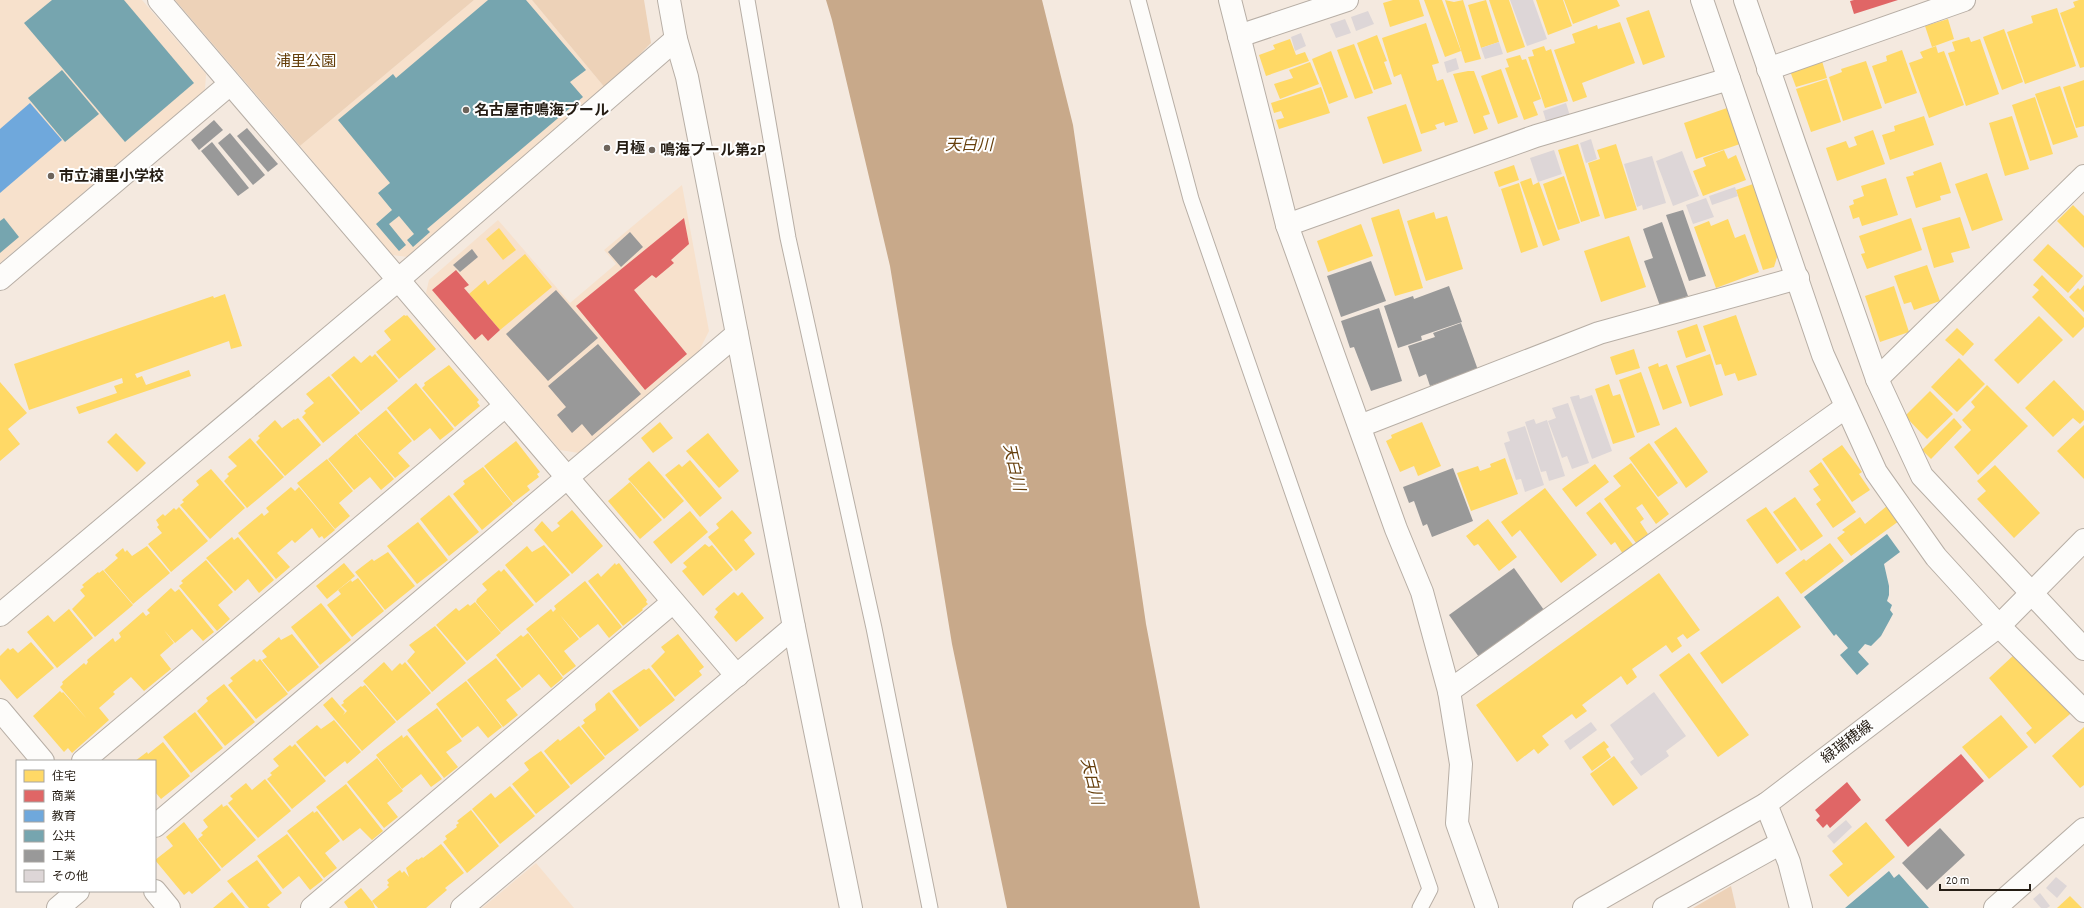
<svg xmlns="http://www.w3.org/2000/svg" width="2084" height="908" viewBox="0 0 2084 908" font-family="'Alegreya Sans','Noto Sans JP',sans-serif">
<rect width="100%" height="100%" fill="#f4e9df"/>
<g fill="#f7e1cc">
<path d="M0,0H142L206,74L205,90L0,263Z"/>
<path d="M474,0H532L606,89L408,257L392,255L300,146Z"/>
<path d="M682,185L709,331L698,353L579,453L560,450L426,293L429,280L498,220L570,303L616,264L604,250Z"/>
<path d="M536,863L574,908H482Z"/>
</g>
<g fill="#edd2b8">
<path d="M175,0H474L300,146Z"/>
<path d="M532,0H644L651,43L606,89Z"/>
<path d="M1731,886L1736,908H1693Z"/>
</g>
<path fill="#c8a98a" d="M826,0H1042L1073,125L1146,624L1200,908H1007L952,644L890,266L832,20Z"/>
<g fill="#ffd966">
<path d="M1393,0H1419L1424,16L1390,27L1383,3Z"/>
<path d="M1424,0H1442L1461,51L1445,57Z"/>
<path d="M1445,0L1454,2L1463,0L1481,59L1465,63Z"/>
<path d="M1486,0L1499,42L1481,48L1468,5Z"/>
<path d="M1489,0H1509L1525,47L1507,53Z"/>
<path d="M1536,0H1563L1572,26L1548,35Z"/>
<path d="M1564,0H1617L1620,6L1573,24Z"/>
<path d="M2079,0H2084V67L2080,68L2060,13L2075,7L2073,2Z"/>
<path d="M2057,8L2076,66L2025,84L2007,32L2033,23L2031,16Z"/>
<path d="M1649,10L1665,57L1643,65L1626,18Z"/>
<path d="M1948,19L1954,39L1932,47L1925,26Z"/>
<path d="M1620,22L1635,63L1582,83L1587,97L1573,102L1554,50L1575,43L1572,34L1597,25L1598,29Z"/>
<path d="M1426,23L1439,63L1432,65L1437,81L1443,79L1458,122L1445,126L1444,122L1435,125L1437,129L1421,134L1401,74L1394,77L1382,38Z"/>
<path d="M2004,29L2023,82L2002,90L1983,37Z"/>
<path d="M1377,35L1387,61L1384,62L1392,84L1374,90L1357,43Z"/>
<path d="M1969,37L1971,42L1980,39L1999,94L1966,106L1948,53L1955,51L1952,42Z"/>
<path d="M1290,39L1296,55L1305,52L1309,61L1266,76L1259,55L1275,49L1273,45Z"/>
<path d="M1354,44L1373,93L1355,99L1337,50Z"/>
<path d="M1544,46L1546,51L1551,49L1568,101L1545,108L1528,57L1534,56L1532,50Z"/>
<path d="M1936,46L1938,53L1944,51L1964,105L1929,118L1909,63L1923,58L1920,52Z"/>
<path d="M1902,50L1917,93L1885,104L1872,66L1887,61L1886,56Z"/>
<path d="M1331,51L1348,97L1329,104L1312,59Z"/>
<path d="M1520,55L1522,60L1526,59L1541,99L1533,102L1538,115L1524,120L1505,68L1509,67L1506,59Z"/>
<path d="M1822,61L1827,78L1796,87L1790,71Z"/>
<path d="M1866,61L1882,108L1843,121L1829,77L1842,72L1841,69Z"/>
<path d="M1310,62L1319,84L1280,99L1274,84L1293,78L1289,70Z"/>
<path d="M1501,69L1518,117L1498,124L1481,76Z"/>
<path d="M1468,71H1474L1490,114L1483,116L1488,129L1474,134L1453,74Z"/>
<path d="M1827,79L1841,122L1811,132L1796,89Z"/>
<path d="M2084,80V126L2076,128L2063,87Z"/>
<path d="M2060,86L2078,137L2053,145L2035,94Z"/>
<path d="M1321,87L1330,113L1279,129L1276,120L1284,118L1281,111L1274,113L1271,103Z"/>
<path d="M2035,97L2053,154L2030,161L2012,105Z"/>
<path d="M1406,104L1422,151L1383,164L1367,117Z"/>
<path d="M1727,108L1740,144L1696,159L1684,123Z"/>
<path d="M1924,116L1934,145L1890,160L1882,135L1895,131L1894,126Z"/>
<path d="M2012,116L2029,169L2005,176L1989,123Z"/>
<path d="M1873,130L1885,164L1837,181L1826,148L1846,141L1849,148L1857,145L1854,137Z"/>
<path d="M1578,144L1600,216L1581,222L1558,150Z"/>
<path d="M1616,144L1637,210L1605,219L1588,163L1600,159L1597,150Z"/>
<path d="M1724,150L1728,159L1736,155L1746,180L1703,196L1693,171L1706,166L1703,158Z"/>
<path d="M1941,162L1951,193L1940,196L1941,200L1916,208L1906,177L1914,175L1913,172Z"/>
<path d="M1514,165L1519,180L1499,187L1494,172Z"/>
<path d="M1987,173L2003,220L1972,231L1955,184Z"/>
<path d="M1564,176L1580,223L1558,230L1543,184Z"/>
<path d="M1531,178L1533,185L1539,182L1560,240L1543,246L1520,182Z"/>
<path d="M1886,178L1898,215L1862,226L1859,217L1853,219L1849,206L1854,204L1853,200L1864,196L1861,186Z"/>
<path d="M1519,183L1538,247L1521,253L1501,189Z"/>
<path d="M1753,184L1778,254L1774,267L1763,270L1736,190Z"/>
<path d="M2073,205L2084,216V248L2057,221Z"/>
<path d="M1399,209L1423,288L1395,296L1371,218Z"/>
<path d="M1434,212L1436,219L1447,216L1463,269L1426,281L1407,221Z"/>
<path d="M1960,217L1970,248L1951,253L1954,262L1934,268L1922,228Z"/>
<path d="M1911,218L1922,250L1867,269L1861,254L1865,253L1859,236Z"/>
<path d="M1728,219L1735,238L1745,234L1759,272L1716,288L1694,227L1709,221L1711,226Z"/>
<path d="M1361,224L1373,256L1328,272L1317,241Z"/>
<path d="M499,228L516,250L503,260L486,239Z"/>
<path d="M1629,236L1646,287L1601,302L1584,251Z"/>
<path d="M2048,244L2083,276L2068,293L2033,260Z"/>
<path d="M525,254L552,287L500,330L469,294L485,280L488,285Z"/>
<path d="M1927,265L1940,301L1914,310L1911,302L1904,304L1894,276Z"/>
<path d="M2042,275L2084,318V327L2073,338L2032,297L2039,290L2033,285Z"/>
<path d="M2084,285V312L2069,297L2078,288L2080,290Z"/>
<path d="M1894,286L1909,332L1880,342L1865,296Z"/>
<path d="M225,294L242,346L231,349L229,341L135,374L137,378L142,376L146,385L189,370L191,376L79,414L76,407L117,393L114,386L123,383L122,378L29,410L14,364L213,296L214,298Z"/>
<path d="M404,315L406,316L407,315L436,349L399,379L376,352L391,340L384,331Z"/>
<path d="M1736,315L1757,375L1738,381L1735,373L1725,376L1721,364L1716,365L1703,326Z"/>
<path d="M2039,316L2063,340L2018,384L1994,360Z"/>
<path d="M1697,324L1706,351L1686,358L1677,331Z"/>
<path d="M1957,328L1974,344L1963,356L1945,340Z"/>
<path d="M1634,349L1640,368L1616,375L1610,357Z"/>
<path d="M375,354L398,381L361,411L331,375L354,356L361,363L370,355L372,357Z"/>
<path d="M1710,354L1723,395L1690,407L1676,366Z"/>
<path d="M1959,358L1985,384L1957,412L1931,387Z"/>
<path d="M1658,363L1659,367L1667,364L1682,403L1663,410L1648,367Z"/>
<path d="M449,365L479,400L477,402L480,406L455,427L422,388L425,385L424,383Z"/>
<path d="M1641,372L1660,425L1637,433L1619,380Z"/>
<path d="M329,376L360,413L323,443L302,417L306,413L304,411L314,403L306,394Z"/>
<path d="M2054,380L2084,411V420L2080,424L2073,418L2053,437L2025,408Z"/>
<path d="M0,382L27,413L8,429L20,444L0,461Z"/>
<path d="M416,383L454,429L440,440L430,428L414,441L387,408Z"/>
<path d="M1609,384L1613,396L1620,394L1635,437L1613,444L1595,389Z"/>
<path d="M1987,385L2028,426L1978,475L1954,447L1971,430L1962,420L1975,407L1971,402Z"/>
<path d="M1930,391L1953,414L1927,439L1905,416Z"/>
<path d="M386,410L412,441L398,453L410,466L395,478L357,434Z"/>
<path d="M298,418L321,445L285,476L256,442L260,438L258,436L275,420L282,428L294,419L295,420Z"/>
<path d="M1954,418L1962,427L1931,459L1922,450Z"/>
<path d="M660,422L673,438L653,453L641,438Z"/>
<path d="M1422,422L1441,466L1418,476L1414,466L1400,472L1386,441L1392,438L1391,435Z"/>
<path d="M2084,425V479L2057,451Z"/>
<path d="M1676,427L1708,472L1686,488L1654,442Z"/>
<path d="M116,433L146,463L137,472L107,442Z"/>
<path d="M708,433L739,471L719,488L686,451Z"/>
<path d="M356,434L394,479L381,490L370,477L354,490L328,459Z"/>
<path d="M250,438L284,477L247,508L224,481L229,476L227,474L237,466L228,457Z"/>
<path d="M516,441L540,472L537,474L539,477L527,486L530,490L513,503L484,466Z"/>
<path d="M1649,443L1678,483L1658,497L1629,458Z"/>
<path d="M1842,445L1862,472L1859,474L1870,490L1852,502L1822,459Z"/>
<path d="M1505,458L1518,494L1471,511L1457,473L1478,466L1480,471L1491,467L1490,464Z"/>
<path d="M327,459L353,491L339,503L350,516L335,529L297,483Z"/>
<path d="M690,460L722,498L700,517L665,475L679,464L682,467Z"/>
<path d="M649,461L684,501L664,519L628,479Z"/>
<path d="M1821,462L1856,512L1833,528L1816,504L1821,500L1813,489L1819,485L1809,471Z"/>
<path d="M1631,463L1669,514L1656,524L1642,504L1636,508L1644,519L1640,522L1648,534L1636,543L1604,499L1621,486L1613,476Z"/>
<path d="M1595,464L1609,482L1576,507L1562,489Z"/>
<path d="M1995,465L2040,513L2014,538L1977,499L1986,491L1977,481Z"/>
<path d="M483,467L513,504L482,530L453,494L465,484L463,481Z"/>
<path d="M211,469L245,508L210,539L180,505L184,502L182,500L199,485L196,481Z"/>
<path d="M630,482L662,520L640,539L608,501Z"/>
<path d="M291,487L295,491L299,487L335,530L324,539L322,536L319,538L312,528L295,543L292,540L277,553L290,567L276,579L238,533L262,513L264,516L269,512L266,508Z"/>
<path d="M1545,488L1597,555L1561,583L1520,530L1512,537L1501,522Z"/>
<path d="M449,495L479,532L449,556L420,519Z"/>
<path d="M1795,497L1823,536L1801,551L1773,512Z"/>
<path d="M1600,502L1634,546L1623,554L1615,542L1611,545L1586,513Z"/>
<path d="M1887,506L1899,521L1851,556L1837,538L1845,532L1842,530L1860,517L1865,524Z"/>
<path d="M179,507L208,541L171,572L148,544L162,533L157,527L159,525L156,520L163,514L165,516L174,508L176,510Z"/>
<path d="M1766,507L1797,550L1777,564L1746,520Z"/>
<path d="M572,510L603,546L572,574L534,530L542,521L552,532L560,526L557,523Z"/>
<path d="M732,510L752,533L744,540L755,554L736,571L708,537L719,528L716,524Z"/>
<path d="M690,511L708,532L671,564L653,542Z"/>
<path d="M1488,519L1517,557L1499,571L1478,544L1474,546L1466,536Z"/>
<path d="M418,522L448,560L417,584L387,546Z"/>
<path d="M232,537L234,540L238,537L274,580L259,593L248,579L235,591L206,558Z"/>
<path d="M1830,543L1844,561L1801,594L1785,573L1804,559L1806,561Z"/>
<path d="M705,544L709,547L712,545L733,570L703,596L682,571L687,567L683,563Z"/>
<path d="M544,545L570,575L536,603L505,565L527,546L532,552Z"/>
<path d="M147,546L170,573L133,604L104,570L118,558L115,555L123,548L125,552L127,550L132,556Z"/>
<path d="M388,552L415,586L385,610L355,572L372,559L374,561Z"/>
<path d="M206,560L233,592L218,605L230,619L217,631L179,586L183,583L181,581Z"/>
<path d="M344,563L355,576L327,599L316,586Z"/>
<path d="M615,563L616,565L619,563L647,600L646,602L648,604L642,609L643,610L623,626L588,581L598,573L601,577Z"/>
<path d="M504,569L534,605L501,632L476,602L477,599L487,590L482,584L499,570L501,572Z"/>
<path d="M103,570L133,605L95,637L72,609L85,596L80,590L84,587L82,585L98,572L99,573Z"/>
<path d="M1659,573L1700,630L1687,639L1683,634L1677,638L1682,646L1672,653L1666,645L1632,669L1637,677L1627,685L1621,676L1582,705L1587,711L1576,719L1572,714L1542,736L1549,745L1538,754L1534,749L1517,762L1476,705Z"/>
<path d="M358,578L384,611L352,637L327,605L341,594L338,590L351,580L352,582Z"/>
<path d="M585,581L622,627L609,638L598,624L580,638L560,615L579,639L564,651L576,666L563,676L526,629L551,609L553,612L556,609L554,606Z"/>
<path d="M171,588L175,592L179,589L214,632L203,641L192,629L175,643L164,630L174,643L160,655L171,669L144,691L131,677L113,692L115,694L99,708L109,720L72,753L68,748L64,752L33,716L60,691L62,693L63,692L87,719L60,687L63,684L62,682L84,663L86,665L88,662L87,660L113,638L115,642L119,639L121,637L119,633L143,612L146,616L150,613L147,610Z"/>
<path d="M734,592L738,596L742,592L764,618L736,642L714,617L718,612L715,609Z"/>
<path d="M1778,596L1801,627L1722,684L1700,653Z"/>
<path d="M475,602L501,633L467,661L436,625L456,608L459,611L468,604L470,606Z"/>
<path d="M321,603L351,640L320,665L291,627Z"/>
<path d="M69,609L93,638L57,668L27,632L48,615L54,622Z"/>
<path d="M435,626L466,663L432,692L407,661L415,652L409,645Z"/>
<path d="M528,633L563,678L551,688L539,674L522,688L496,655L521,635L523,637Z"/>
<path d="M292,634L319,667L288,692L262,660L267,657L262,651L279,637L281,640Z"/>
<path d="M678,634L704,667L699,671L702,675L675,697L651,666L665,652L661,647Z"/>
<path d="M31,642L54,668L17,699L0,679V656L8,648L10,650L13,648L18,653Z"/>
<path d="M1689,653L1749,735L1718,757L1659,675Z"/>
<path d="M2015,654L2076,709L2035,744L2026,733L2032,728L1989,678Z"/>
<path d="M496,658L521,689L506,700L518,715L503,727L467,680Z"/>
<path d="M254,659L257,662L260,659L288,694L256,719L228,685L233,681L230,678Z"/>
<path d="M384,662L392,671L400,663L402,665L405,662L431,693L397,721L363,681Z"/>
<path d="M649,668L675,700L640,727L612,691L644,669L646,670Z"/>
<path d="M466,681L502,727L488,738L478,726L462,738L436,704Z"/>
<path d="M224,684L255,722L225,746L197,711L208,701L206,698Z"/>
<path d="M365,685L396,722L362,751L323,705L332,697L345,712L343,715L347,711L341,705L344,703L343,701L361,686L362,687Z"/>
<path d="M609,692L639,730L605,756L581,726L585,723L583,720L596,710L595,704Z"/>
<path d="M437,708L462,741L446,752L458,767L444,778L407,730Z"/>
<path d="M195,712L223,748L191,773L163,737Z"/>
<path d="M2001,715L2028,747L1989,779L1962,747Z"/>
<path d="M334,720L361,752L347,764L345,761L325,777L296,742L317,725L321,729Z"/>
<path d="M579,726L605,758L571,785L544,751L558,739L560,741Z"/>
<path d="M2084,727V785L2080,788L2052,756Z"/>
<path d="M402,735L403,738L407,735L442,779L431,787L421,774L402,789L376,755Z"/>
<path d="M1604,741L1609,747L1606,749L1611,757L1592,771L1582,757Z"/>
<path d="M163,742L190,776L161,799L155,792V761H135L147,752L148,754Z"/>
<path d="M295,744L326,781L292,809L267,779L272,775L270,773L279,766L273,759L290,745L292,747Z"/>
<path d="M541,751L570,787L536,814L512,784L529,770L524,763Z"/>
<path d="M1614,756L1638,788L1613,806L1590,774Z"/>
<path d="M377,758L403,791L387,803L398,817L384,828L347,782Z"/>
<path d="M265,779L291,811L258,838L228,803L233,799L230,796L246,783L252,790Z"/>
<path d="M346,784L383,831L372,840L360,828L343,841L316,807Z"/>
<path d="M510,786L535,816L500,844L472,809L491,793L495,798Z"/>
<path d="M222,804L223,807L227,805L256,840L222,868L198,839L203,835L201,833L208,827L203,820Z"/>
<path d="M471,810L499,846L467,873L443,842L447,839L445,836L457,827L456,825L459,823L457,821Z"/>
<path d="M313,811L314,813L317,811L340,841L325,853L337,868L324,878L287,831Z"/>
<path d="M184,822L221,870L192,894L189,891L184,895L155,860L173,846L166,837Z"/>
<path d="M1866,822L1895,857L1848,897L1829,875L1843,864L1832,851Z"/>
<path d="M287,834L323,880L310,890L299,876L283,889L257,856Z"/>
<path d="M441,844L464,873L445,888L447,890L426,908H378L372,901L389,887L387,885L389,883L387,880L400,870L402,873L404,871L409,877L406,868L417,859L418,860L422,857L423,858Z"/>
<path d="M257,860L282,893L267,905L270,908H249L227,881Z"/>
<path d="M361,888L373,903L375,908H348L344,902Z"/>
<path d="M232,892L245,908H213Z"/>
<path d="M2070,896L2082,908H2057Z"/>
</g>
<g fill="#e06666">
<path d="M1854,0H1898L1854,14L1850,1Z"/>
<path d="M684,218L689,244L671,260L674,263L656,278L652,275L634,290L687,354L645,390L576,306Z"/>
<path d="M456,270L469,285L464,288L500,330L488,341L482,334L475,340L432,290Z"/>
<path d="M1961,754L1984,781L1908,847L1885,820Z"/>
<path d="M1847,782L1861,800L1830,828L1827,824L1823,828L1816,820L1820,816L1815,810Z"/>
</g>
<path fill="#6fa8dc" d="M30,103L62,140L0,193V129Z"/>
<g fill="#76a5af">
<path d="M52,0H124L194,83L125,142L24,23Z"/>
<path d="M488,0H526L586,70L570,82L583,97L427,229L430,232L413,247L407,240L414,234L399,216L389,224L406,245L399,251L376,224L392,210L378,193L390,183L338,120L393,74L396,78Z"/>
<path d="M62,70L99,114L65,142L28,98Z"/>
<path d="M4,218L19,237L0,253V221Z"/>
<path d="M1887,534L1900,552L1884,564L1889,586V595L1887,601L1892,605L1890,610L1893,614L1881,636L1871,646L1865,644L1858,652L1869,664L1857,675L1840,655L1848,648L1836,634L1834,636L1804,597Z"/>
<path d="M1889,871L1894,878L1899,874L1929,908H1845Z"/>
</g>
<g fill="#999">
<path d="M214,120L223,130L199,150L191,140Z"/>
<path d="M247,128L278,164L268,172L237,136Z"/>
<path d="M230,133L265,175L253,185L218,143Z"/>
<path d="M212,142L249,188L238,196L201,151Z"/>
<path d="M1683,210L1706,276L1689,281L1666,215Z"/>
<path d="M1662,222L1688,296L1660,306L1644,261L1653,258L1643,229Z"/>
<path d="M630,232L643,247L621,267L608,252Z"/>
<path d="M472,249L478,257L460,272L453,265Z"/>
<path d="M1371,261L1386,301L1341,317L1327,276Z"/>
<path d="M1449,286L1462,322L1421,336L1422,340L1398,348L1384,306L1413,296L1414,299Z"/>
<path d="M556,290L598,338L548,381L506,334Z"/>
<path d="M1379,308L1402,381L1371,391L1354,347L1350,348L1341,321Z"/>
<path d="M1461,323L1478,370L1430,386L1426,374L1419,377L1408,346L1435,337L1433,333Z"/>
<path d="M598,344L641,394L592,436L582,424L572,433L557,415L566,407L548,386Z"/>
<path d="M1453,468L1473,521L1432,537L1427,524L1423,526L1414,501L1409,503L1403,487Z"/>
<path d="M1514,568L1544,610L1479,657L1449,615Z"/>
<path d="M1940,828L1965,855L1927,890L1902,863Z"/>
</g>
<g fill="#ddd6d7">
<path d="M1510,0H1533L1547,39L1527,46Z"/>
<path d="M1368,11L1374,24L1356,31L1351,17Z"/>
<path d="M1345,19L1351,33L1336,38L1330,24Z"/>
<path d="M1301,33L1306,46L1295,51L1291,37Z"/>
<path d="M1499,42L1503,54L1485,59L1481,48Z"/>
<path d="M1456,58L1459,69L1447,73L1444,62Z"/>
<path d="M1566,103L1570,116L1547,124L1543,111Z"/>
<path d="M1591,139L1597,159L1586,163L1580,143Z"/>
<path d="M1554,150L1562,174L1538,182L1530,158Z"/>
<path d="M1682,151L1699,196L1673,206L1656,161Z"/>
<path d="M1652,156L1666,203L1643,210L1642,205L1637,207L1624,164Z"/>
<path d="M1735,187L1738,196L1712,205L1709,196Z"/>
<path d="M1706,198L1714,217L1693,224L1686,205Z"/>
<path d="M1579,395L1580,399L1592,395L1612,451L1592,459L1570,397Z"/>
<path d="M1568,403L1589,463L1572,469L1567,456L1562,458L1548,421L1556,418L1552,408Z"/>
<path d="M1534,419L1536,424L1547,420L1565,476L1549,481L1546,471L1541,472L1525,422Z"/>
<path d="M1525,426L1544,485L1525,492L1521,479L1516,480L1504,443L1510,441L1507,432Z"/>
<path d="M1654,692L1686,736L1666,751L1669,756L1641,776L1630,762L1634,759L1610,725Z"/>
<path d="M1591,722L1597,730L1570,750L1564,741Z"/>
<path d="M1846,820L1852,827L1834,844L1827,836Z"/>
<path d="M2056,877L2067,886L2057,898L2046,888Z"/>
<path d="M2040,893L2050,906L2047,908H2041L2033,899Z"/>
</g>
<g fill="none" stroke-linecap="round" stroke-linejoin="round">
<g stroke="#b7aea5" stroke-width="17">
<g id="service">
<path d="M747,0L788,238L874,628L930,908"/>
<path d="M1138,0L1191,199L1430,889L1420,908"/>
</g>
</g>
<g stroke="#b7aea5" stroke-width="24">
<g id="minor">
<path d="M159,0L737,676"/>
<path d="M669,0L676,39L687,77L794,627L851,908"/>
<path d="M1230,0L1287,225L1396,529L1422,592L1449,691L1461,764L1457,823L1487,908"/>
<path d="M1702,0L1823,355L1876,472L1936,557L1999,626L2084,711"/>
<path d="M1745,0L1795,145L1877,379L1922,476L2084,649"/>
<path d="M1239,36L1347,0"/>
<path d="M1768,69L1964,0"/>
<path d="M1287,225L1536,136L1729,79"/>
<path d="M0,279L230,84"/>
<path d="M1877,379L2084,176"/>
<path d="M1360,426L1599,333L1798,278"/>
<path d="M0,615L398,280L676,39"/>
<path d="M1449,691L1846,407"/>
<path d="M0,710L43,761"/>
<path d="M83,761L505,406"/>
<path d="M155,826L737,334"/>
<path d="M155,891L169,908"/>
<path d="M58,908L78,891"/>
<path d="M312,908L673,602"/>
<path d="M462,908L794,627"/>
<path d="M1664,908L1781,843"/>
<path d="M1995,908L2084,829"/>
</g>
</g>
<g stroke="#b7aea5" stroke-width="24">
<path id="tertiary" d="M1766,804L1789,862L1801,908"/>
</g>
<g stroke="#b7aea5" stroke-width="24">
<path id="secondary" d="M1584,908L1766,804L1999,626L2084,540"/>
</g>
<use href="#service" stroke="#fdfcfa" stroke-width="15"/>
<use href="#minor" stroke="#fdfcfa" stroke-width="22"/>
<use href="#tertiary" stroke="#fdfcfa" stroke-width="22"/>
<use href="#secondary" stroke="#fdfcfa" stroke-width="22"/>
</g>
<g fill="#6d645b" stroke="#fff" stroke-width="1.5">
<circle cx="466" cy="110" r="4"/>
<circle cx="607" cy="148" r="4"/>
<circle cx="652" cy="150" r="4"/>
<circle cx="51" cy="176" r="4"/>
</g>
<g text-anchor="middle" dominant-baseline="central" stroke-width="4" stroke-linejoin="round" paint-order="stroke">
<g font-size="15" fill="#633c07" stroke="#fff">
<text x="306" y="61">浦里公園</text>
</g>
<g font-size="15" font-weight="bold" fill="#251d14" stroke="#fff" text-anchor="start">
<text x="474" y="110">名古屋市鳴海プール</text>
<text x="615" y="148">月極</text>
<text x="660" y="150">鳴海プール第2P</text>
<text x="59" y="176">市立浦里小学校</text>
</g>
<g font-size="15" fill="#251d14" stroke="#fff">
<text transform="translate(1847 742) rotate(-37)">緑瑞穂線</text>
</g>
<g font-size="16" font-style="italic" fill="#663f0c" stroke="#fff">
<text x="969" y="145">天白川</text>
<text transform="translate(1014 467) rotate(77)">天白川</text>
<text transform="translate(1092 781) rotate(76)">天白川</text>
</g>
</g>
<rect x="16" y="760" width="140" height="132" fill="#ffffff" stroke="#a8a5a1"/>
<rect x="24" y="770" width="20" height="12" fill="#ffd966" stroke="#a8a5a1"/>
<text x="52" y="780" font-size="12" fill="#251d14">住宅</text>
<rect x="24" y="790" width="20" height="12" fill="#e06666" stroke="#a8a5a1"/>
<text x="52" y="800" font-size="12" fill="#251d14">商業</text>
<rect x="24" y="810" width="20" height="12" fill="#6fa8dc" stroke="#a8a5a1"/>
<text x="52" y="820" font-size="12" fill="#251d14">教育</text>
<rect x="24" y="830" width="20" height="12" fill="#76a5af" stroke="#a8a5a1"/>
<text x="52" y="840" font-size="12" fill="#251d14">公共</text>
<rect x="24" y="850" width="20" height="12" fill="#999999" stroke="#a8a5a1"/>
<text x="52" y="860" font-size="12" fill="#251d14">工業</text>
<rect x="24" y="870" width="20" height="12" fill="#ddd6d7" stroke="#a8a5a1"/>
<text x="52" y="880" font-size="12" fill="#251d14">その他</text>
<path d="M1940 884v6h90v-6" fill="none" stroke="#251d14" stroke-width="2"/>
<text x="1946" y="884" font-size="12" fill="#251d14" stroke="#ffffff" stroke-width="3" paint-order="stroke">20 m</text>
</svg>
